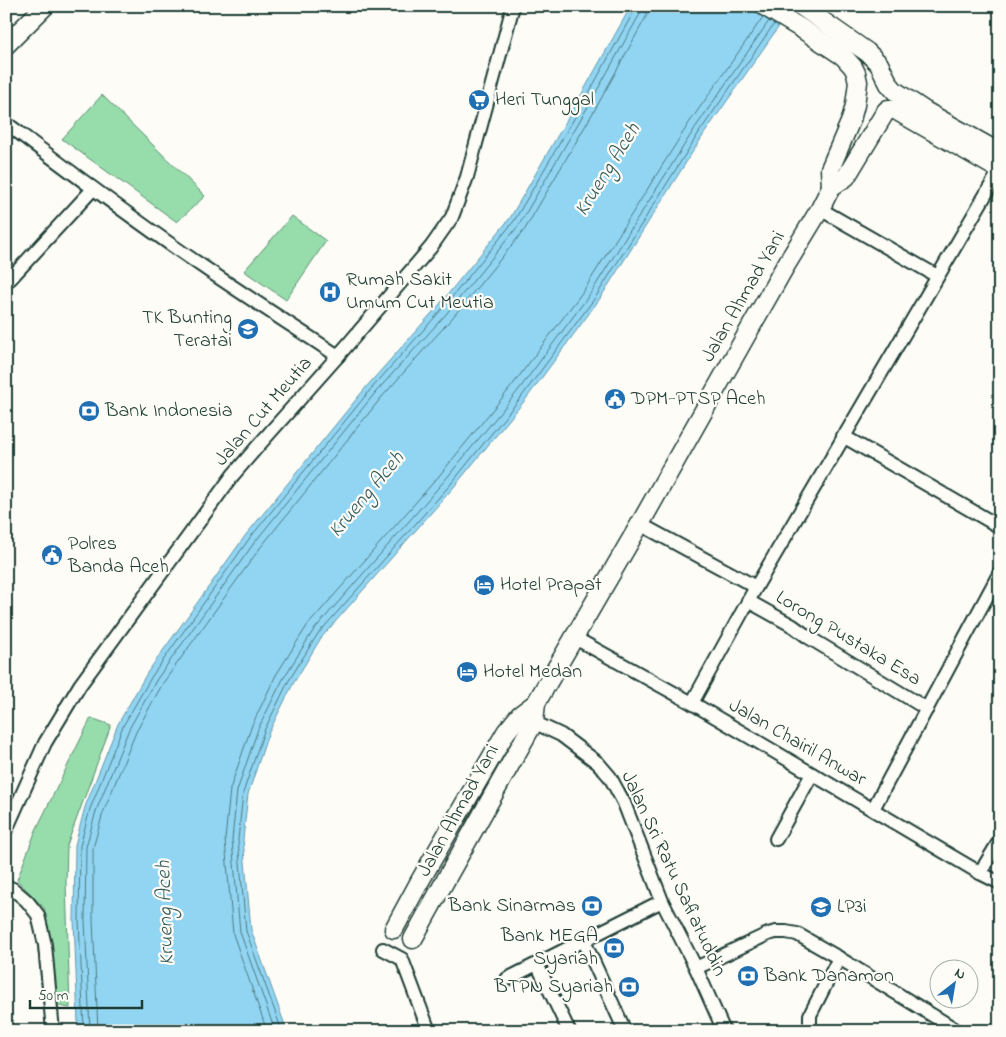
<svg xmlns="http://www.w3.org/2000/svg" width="1006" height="1037" viewBox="0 0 1006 1037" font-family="'Indie Flower',sans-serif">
<rect width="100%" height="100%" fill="#fdfcf7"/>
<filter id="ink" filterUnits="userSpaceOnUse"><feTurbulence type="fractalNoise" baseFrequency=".02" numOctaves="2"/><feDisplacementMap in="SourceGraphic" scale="10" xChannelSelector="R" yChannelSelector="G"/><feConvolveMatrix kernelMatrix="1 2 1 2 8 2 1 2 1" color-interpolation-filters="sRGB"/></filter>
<g filter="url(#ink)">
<g fill="#96ddab" stroke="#5a8d70">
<path d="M102,95L205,196L177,222L62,139Z"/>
<path d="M292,216L326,241L286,300L244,271Z"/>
<path d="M91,718L111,725L67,845L66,883L70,1008L43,1003L35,919L45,909L17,880L36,830Z"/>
</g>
<path fill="#91d5f3" stroke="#6398a7" d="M631,6H793L704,134L599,300L526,399L453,488L321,638L293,684L268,734L248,794L243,839L251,930L287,1031H79L78,1024L74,920L75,845L85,807L118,724L147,673L245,536L367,386L439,305L510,218L580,97Z"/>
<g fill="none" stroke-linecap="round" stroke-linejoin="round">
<g stroke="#4d7a80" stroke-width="1">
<path d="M84,1031L79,920L80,846L90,809L123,726L152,676L249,539L371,389L443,308L514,221L585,100L634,11L635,6"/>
<path d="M90,1031L85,920L86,847L96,811L129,729L157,679L254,543L375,393L447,313L519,225L590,103L640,14L641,6"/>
<path d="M98,1031L93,920V848L103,813L136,732L163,683L260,548L381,398L453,317L525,229L597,106L646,17L649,6"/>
<path d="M267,1031L233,934L225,840L230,789L252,725L276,675L307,626L439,476L511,387L584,290L689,123L763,17"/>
<path d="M275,1031L240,932L232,840L237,791L258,729L283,679L313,631L445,480L517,392L590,294L695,128L769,21"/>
<path d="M282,1031L246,931L238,840L243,793L264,731L288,682L317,635L450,485L522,396L595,298L700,131L774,24"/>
</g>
<g stroke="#1f3d34" stroke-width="16">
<g id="street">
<path d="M6,123C71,172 135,221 202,266C247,297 293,326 338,356"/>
<path d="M820,209L937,276"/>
<path d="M10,279L93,189"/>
<path d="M843,436L1000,527"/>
<path d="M640,524L756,587"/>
<path d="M748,601L793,626L808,637L927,709"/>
<path d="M575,638L692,703L980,873L1000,883"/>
<path d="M692,703L756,587L1000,170"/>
<path d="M527,719L561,735L598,763L610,777L624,803L662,901L696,968L724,1031"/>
<path d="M873,809L1000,572"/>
<path d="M6,830L45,743L80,685L233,475L258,446L338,356L431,247L452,217L467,177L513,6"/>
<path d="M776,839L812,774"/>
<path d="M980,873L1000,840"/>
<path d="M6,886L13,889L27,901L38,915L45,945L53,1031"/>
<path d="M584,941L625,1031"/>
<path d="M383,949L402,959L429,1031"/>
<path d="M537,964L569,1031"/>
<path d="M696,968L768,934L776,932H786L797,934L839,958L958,1031"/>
<path d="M507,979L662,901"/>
<path d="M810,1031V1015L839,958"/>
</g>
</g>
<g stroke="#1f3d34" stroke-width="21">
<g id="secondary">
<path d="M764,6L802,29L843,56L853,67L856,73L858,82L855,105L851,120L830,169L831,187"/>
<path d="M801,6L867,52L879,64L889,84L895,91L925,111L1000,153"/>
<path d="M6,45L45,6"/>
<path d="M394,929L421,879L506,732L520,715L536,703L640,524L783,270L820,209L831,187L846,177L886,111L888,109L895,110L1000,170"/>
<path d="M413,939L440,890L534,722L536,703"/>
</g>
</g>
<use href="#street" stroke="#fdfcf7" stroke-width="12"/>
<use href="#secondary" stroke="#fdfcf7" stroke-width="18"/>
</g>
</g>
<defs>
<g id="supermarket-disc" transform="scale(1.125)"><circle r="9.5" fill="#1f6fb2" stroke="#fdfcf7"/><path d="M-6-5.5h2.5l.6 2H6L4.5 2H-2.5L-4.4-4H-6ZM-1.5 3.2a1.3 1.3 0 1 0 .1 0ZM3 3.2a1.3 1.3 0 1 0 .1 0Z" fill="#fff"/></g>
<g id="hospital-disc" transform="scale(1.125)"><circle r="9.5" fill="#1f6fb2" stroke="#fdfcf7"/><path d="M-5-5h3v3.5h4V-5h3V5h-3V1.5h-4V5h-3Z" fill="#fff"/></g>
<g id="school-disc" transform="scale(1.125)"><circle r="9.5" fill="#1f6fb2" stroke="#fdfcf7"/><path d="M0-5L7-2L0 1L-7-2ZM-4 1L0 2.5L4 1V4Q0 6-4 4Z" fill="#fff"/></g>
<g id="civic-disc" transform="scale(1.125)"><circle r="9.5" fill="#1f6fb2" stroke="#fdfcf7"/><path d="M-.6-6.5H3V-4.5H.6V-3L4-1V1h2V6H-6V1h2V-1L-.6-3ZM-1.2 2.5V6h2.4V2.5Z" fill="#fff"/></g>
<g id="bank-disc" transform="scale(1.125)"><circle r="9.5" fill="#1f6fb2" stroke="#fdfcf7"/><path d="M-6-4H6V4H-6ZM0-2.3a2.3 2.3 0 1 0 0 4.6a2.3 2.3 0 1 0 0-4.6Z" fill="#fff"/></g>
<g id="hotel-disc" transform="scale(1.125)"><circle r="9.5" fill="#1f6fb2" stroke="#fdfcf7"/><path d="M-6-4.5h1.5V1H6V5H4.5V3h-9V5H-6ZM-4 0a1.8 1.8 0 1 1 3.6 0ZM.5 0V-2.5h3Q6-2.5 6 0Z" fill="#fff"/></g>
<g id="university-disc" transform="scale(1.125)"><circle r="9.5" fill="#1f6fb2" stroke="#fdfcf7"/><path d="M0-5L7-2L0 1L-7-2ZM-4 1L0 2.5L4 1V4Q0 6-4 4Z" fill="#fff"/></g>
</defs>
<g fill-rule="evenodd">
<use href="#supermarket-disc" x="479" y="100"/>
<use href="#hospital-disc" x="330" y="292"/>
<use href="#school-disc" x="248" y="329"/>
<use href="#civic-disc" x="615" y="399"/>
<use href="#bank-disc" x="89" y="411"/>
<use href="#civic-disc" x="52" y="555"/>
<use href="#hotel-disc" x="484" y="585"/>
<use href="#hotel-disc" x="467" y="672"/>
<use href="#bank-disc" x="592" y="906"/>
<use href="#university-disc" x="821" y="907"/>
<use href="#bank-disc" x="614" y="948"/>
<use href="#bank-disc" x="748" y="976"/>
<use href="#bank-disc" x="629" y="987"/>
</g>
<g text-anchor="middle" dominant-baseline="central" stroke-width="4.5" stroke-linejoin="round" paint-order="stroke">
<g font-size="20" fill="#1f3d34" stroke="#fdfcf7" text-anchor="start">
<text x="495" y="100">Heri Tunggal</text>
<text x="346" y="280">Rumah Sakit<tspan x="346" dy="23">Umum Cut Meutia</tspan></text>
<text x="232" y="318" text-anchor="end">TK Bunting<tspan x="232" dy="23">Teratai</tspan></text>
<text x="631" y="399">DPM-PTSP Aceh</text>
<text x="105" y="411">Bank Indonesia</text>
<text x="68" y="544">Polres<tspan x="68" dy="23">Banda Aceh</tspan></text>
<text x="500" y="585">Hotel Prapat</text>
<text x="483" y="672">Hotel Medan</text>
<text x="576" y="906" text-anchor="end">Bank Sinarmas</text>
<text x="837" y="907">LP3i</text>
<text x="598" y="936" text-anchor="end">Bank MEGA<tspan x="598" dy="23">Syariah</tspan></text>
<text x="764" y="976">Bank Danamon</text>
<text x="613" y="987" text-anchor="end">BTPN Syariah</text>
</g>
<g font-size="20" fill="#1f3d34" stroke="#fdfcf7">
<text transform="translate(744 297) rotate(-60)">Jalan Ahmad Yani</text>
<text transform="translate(264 412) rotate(-49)">Jalan Cut Meutia</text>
<text transform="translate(848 639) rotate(31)">Lorong Pustaka Esa</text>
<text transform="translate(797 743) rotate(30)">Jalan Chairil Anwar</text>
<text transform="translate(459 811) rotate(-61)">Jalan Ahmad Yani</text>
<text transform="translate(673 874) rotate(65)">Jalan Sri Ratu Safiatuddin</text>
</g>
<g font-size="21" font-style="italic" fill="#365b5a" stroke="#fdfcf7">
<text transform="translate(608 170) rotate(-58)">Krueng Aceh</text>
<text transform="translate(367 495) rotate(-50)">Krueng Aceh</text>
<text transform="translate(166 913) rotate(-92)">Krueng Aceh</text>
</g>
</g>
<rect width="1006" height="1037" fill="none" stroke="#fdfcf7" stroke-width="25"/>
<rect x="12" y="12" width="981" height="1012" fill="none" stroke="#1f3d34" stroke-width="2" filter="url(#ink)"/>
<g transform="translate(954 984) rotate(31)"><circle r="24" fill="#fdfcf7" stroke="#a4b0a9"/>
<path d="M0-4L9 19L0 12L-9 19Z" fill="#1f6fb2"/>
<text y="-8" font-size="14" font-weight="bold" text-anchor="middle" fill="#1f3d34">N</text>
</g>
<path d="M30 1000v8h112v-8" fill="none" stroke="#1f3d34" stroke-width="2.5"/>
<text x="38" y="1000" font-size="15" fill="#1f3d34" stroke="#fdfcf7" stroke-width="4" paint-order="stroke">50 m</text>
</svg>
